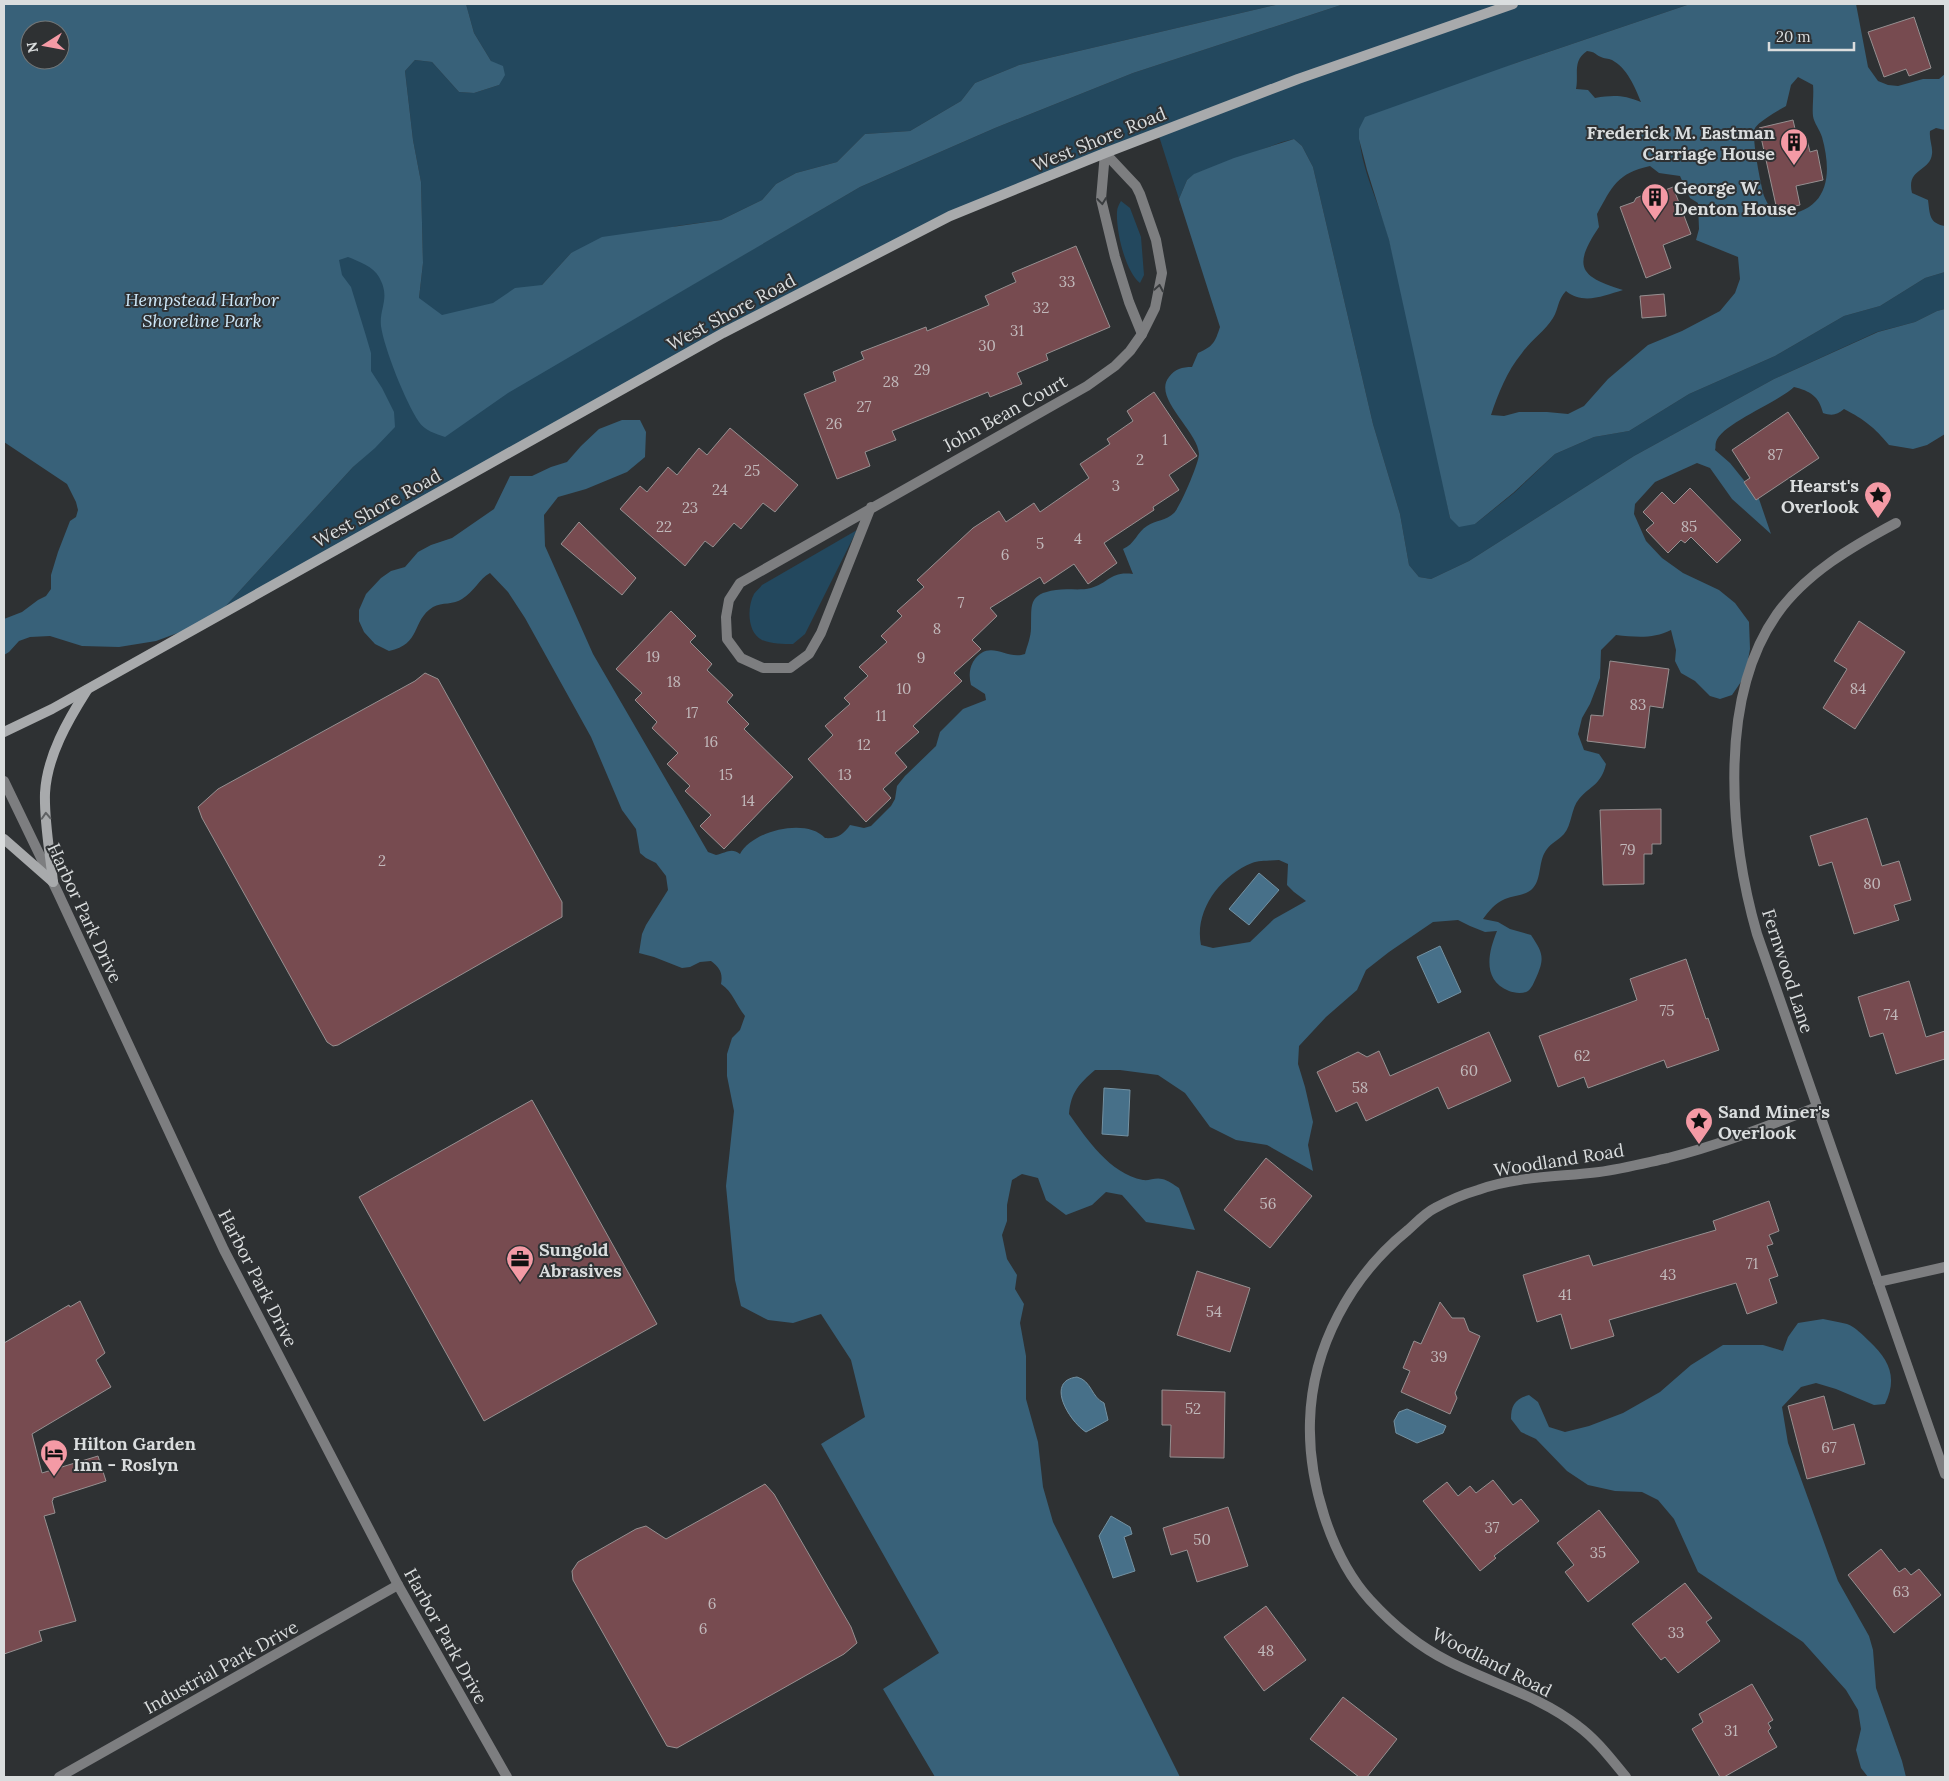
<svg xmlns="http://www.w3.org/2000/svg" width="1949" height="1781" viewBox="0 0 1949 1781" font-family="Lora,serif">
<rect width="100%" height="100%" fill="#2e3133"/>
<g fill="#23485e" fill-rule="evenodd">
<path d="M4,4H369L419,298L423,263L421,182L413,140L405,71L415,60L432,62L459,92L474,93L499,85L491,61L474,33L466,4H1280L1019,65L975,83L961,101L910,131L865,134L837,162L796,173L776,184L762,200L721,220L677,226L571,253L542,285L561,361L860,187L995,128L1133,73L1344,4H1690L1516,63L1359,129C1359,168 1381,205 1390,243C1412,334 1432,426 1450,518L1475,524L1514,493L1555,454L1594,437L1629,431L1689,394L1775,356L1844,316L1880,306L1925,278L1945,272V309L1937,311L1915,322L1877,332L1774,379L1634,456L1469,561L1431,579L1419,577L1409,565L1400,514L1373,424L1313,167L1302,146L1294,139L1282,142L1195,174L1187,180L1179,199L1158,133L950,216L723,333L213,620L353,467L365,456L184,533ZM30,30H60V60H30Z"/>
<path d="M1121,201L1130,208L1141,237L1144,275L1140,283C1125,271 1116,231 1117,212C1117,208 1119,204 1121,201Z"/>
<path d="M857,530L805,634L793,644C783,644 772,644 762,640C747,633 747,607 754,594C756,591 760,588 762,585Z"/>
</g>
<g fill="#386179" fill-rule="evenodd">
<path d="M4,4H466L474,33L491,61L503,66L505,75L499,85L474,93L459,92L432,62L415,60L405,71L413,140L421,182L423,263L419,298L442,315L493,303L515,288L542,285L571,253L602,237L721,220L762,200L776,184L796,173L837,162L865,134L910,131L961,101L975,83L1019,65L1280,4H1344L1133,73L995,128L860,187L508,393L445,437C436,434 424,430 419,422C406,403 384,348 381,326C379,308 391,298 379,277C374,267 358,261 348,257L339,260L342,275L351,287L366,336L371,353V371L382,388L394,412L395,427L375,448L353,467L213,620L156,641L119,647L82,646L50,636L30,637L19,641L9,652L4,655V619L22,612L38,600L46,596L51,589V575L58,552L70,521L76,517L78,510L76,502L67,484L4,442ZM30,30H60V60H30Z"/>
<path d="M1690,4H1856L1868,67L1878,81L1888,85L1898,86L1923,79H1939L1945,74V130L1936,128L1930,131C1929,140 1933,147 1932,154C1930,172 1906,168 1912,193L1928,200C1930,215 1929,223 1945,226V272L1925,278L1880,306L1844,316L1775,356L1689,394L1629,431L1594,437L1555,454L1513,493L1475,524L1459,527L1450,518L1389,240L1367,170L1359,139V129L1365,117L1516,63ZM1587,51C1596,52 1594,54 1601,57C1604,59 1608,58 1612,60C1627,68 1635,87 1641,102C1623,95 1614,95 1595,98L1588,90L1576,89C1579,74 1572,61 1587,51ZM1798,77L1813,85C1814,95 1812,108 1813,116C1814,123 1820,130 1822,137C1834,180 1826,214 1776,216C1771,210 1767,203 1764,196C1761,185 1751,137 1755,128C1759,121 1779,110 1786,106L1791,85ZM1650,166L1659,173L1680,176L1690,198L1698,203L1699,229L1696,240L1738,257L1740,279L1735,293L1720,311L1682,331L1648,345L1608,379L1584,406L1568,414L1547,412H1519L1504,416L1491,415C1498,394 1507,371 1522,353C1531,340 1544,332 1553,318C1559,308 1557,301 1566,291C1583,305 1603,296 1623,290C1580,277 1572,267 1599,227L1597,214C1612,187 1617,173 1650,166Z"/>
<path d="M1294,139L1302,146L1313,167L1373,424L1400,514L1409,565L1419,577L1431,579L1469,561L1634,456L1774,379L1878,332L1915,322L1937,311L1945,309V434L1927,445L1913,449L1889,445C1874,427 1865,420 1844,409C1837,415 1832,416 1823,413C1819,396 1810,391 1794,387C1777,403 1721,424 1716,442C1715,445 1716,447 1715,450L1730,463L1759,499L1771,534L1732,499L1710,468L1697,463L1655,482L1635,504L1634,514L1646,541L1662,558L1683,573L1719,590L1735,603L1749,622L1750,649L1745,676L1732,695L1720,699L1710,696L1695,681L1681,673L1675,661L1676,650L1671,630C1653,639 1636,637 1616,635L1601,650L1600,678L1590,704L1582,718L1578,734L1584,750L1599,754L1606,764C1601,785 1591,785 1579,799C1571,808 1572,825 1564,834C1559,840 1551,843 1547,849C1538,860 1542,878 1533,888C1526,896 1514,895 1505,899C1495,903 1489,911 1483,919L1498,922L1510,929L1531,935C1543,953 1545,958 1536,978C1534,982 1532,988 1528,991C1523,994 1514,993 1509,991C1482,980 1488,953 1497,931L1485,932L1470,926L1458,920L1433,922L1389,952L1366,970L1357,990L1326,1017L1299,1046L1298,1064L1305,1087L1313,1122L1308,1145L1313,1171L1267,1145L1236,1140L1210,1127L1185,1093L1158,1075L1120,1070H1095C1079,1084 1071,1092 1069,1114C1087,1139 1109,1173 1143,1180C1149,1181 1156,1177 1162,1179C1168,1180 1174,1185 1179,1188L1195,1230L1146,1222L1122,1195L1106,1192L1092,1205L1066,1215L1046,1200L1038,1178L1022,1174L1012,1180L1007,1205V1221L1002,1235L1007,1259L1017,1275L1015,1289L1024,1304L1020,1323L1026,1356V1399L1038,1442L1043,1487L1053,1522L1180,1777H935L883,1689L939,1653L821,1444L865,1417L851,1360L821,1314L793,1323L768,1320L741,1306L735,1280L726,1186L734,1111L727,1076V1054L732,1038L740,1030L745,1016C736,1005 733,992 721,984C723,973 720,968 711,961L700,962L690,967L682,968L654,957L639,953L642,934L646,925L668,890L666,876L656,863L646,858L640,853L636,829L622,810L591,737L525,618L508,592L490,573C479,579 474,592 462,599C454,605 442,602 433,607C411,621 422,644 389,651L375,644L364,632L359,621V610L366,594L381,578L391,571L405,567L418,552L431,545L452,538L494,509L510,476H532L551,467L567,462L581,446L599,429L622,420H640L646,432L645,457L627,472L586,489L558,497L544,515L545,546L593,654L708,852L716,855C726,853 731,847 740,854C752,831 806,817 825,838C837,839 844,834 850,825L864,828L871,826L891,806L895,799L897,786L905,776L936,746L940,732L963,709L986,700L985,694L971,685C969,677 969,669 973,662C989,637 1006,661 1025,654C1027,646 1031,637 1031,628C1032,606 1027,594 1056,590C1068,588 1079,591 1091,588C1109,583 1110,571 1133,574L1123,549C1135,544 1137,532 1147,526C1156,520 1166,521 1174,513C1180,507 1199,463 1199,454C1198,431 1152,398 1169,377C1175,369 1182,367 1192,367L1198,353C1214,346 1215,342 1220,327L1179,199L1187,180L1194,174L1234,158ZM1279,860L1288,864L1287,885L1294,892L1306,901L1274,919L1250,942L1213,948L1201,945C1194,911 1220,876 1252,863C1259,860 1271,861 1279,860Z"/>
<path d="M1823,1319C1831,1321 1840,1322 1847,1324C1855,1327 1863,1335 1869,1341C1889,1360 1898,1377 1885,1404L1874,1405L1836,1389L1816,1383L1801,1387L1782,1407L1788,1443L1838,1581L1869,1636L1873,1650L1876,1688L1902,1761L1906,1777H1868L1861,1768L1856,1750L1861,1729L1858,1710L1846,1690L1803,1642L1698,1572L1674,1519L1658,1500L1642,1492L1615,1491L1588,1485L1567,1471L1536,1439L1521,1432L1511,1419C1511,1405 1515,1399 1529,1395L1538,1402L1549,1427L1565,1432L1589,1426L1623,1413L1660,1392L1691,1365L1723,1345H1763L1783,1351L1788,1337L1798,1323Z"/>
</g>
<g fill="#477089" stroke="#7391a2">
<path d="M1259,873L1279,890L1249,925L1229,909Z"/>
<path d="M1440,946L1461,992L1438,1003L1417,957Z"/>
<path d="M1104,1088L1130,1090L1128,1136L1102,1134Z"/>
<path d="M1077,1377C1092,1381 1091,1397 1104,1403L1108,1420L1086,1432C1070,1422 1044,1381 1077,1377Z"/>
<path d="M1407,1409L1446,1426L1443,1433L1417,1443L1396,1433L1394,1421L1399,1412Z"/>
<path d="M1111,1516L1130,1527L1132,1534L1124,1537L1135,1571L1113,1578L1099,1536Z"/>
</g>
<g fill="#774b50" stroke="#969091">
<path d="M1914,17L1931,68L1909,76L1906,69L1884,77L1868,32Z"/>
<path d="M1793,120L1798,142L1807,140L1810,152L1817,150L1823,180L1796,186L1800,205L1777,210L1759,128Z"/>
<path d="M1673,187L1691,234L1663,245L1671,268L1646,278L1620,207L1634,202L1636,198L1648,193L1652,195Z"/>
<path d="M1076,246L1110,327L1046,354L1048,360L1017,373L1022,384L990,397L988,392L892,431L896,440L865,452L870,466L837,479L804,394L836,381L833,372L864,359L861,352L926,327L927,331L989,305L985,296L1016,282L1012,273Z"/>
<path d="M1664,294L1666,316L1642,318L1640,296Z"/>
<path d="M1154,392L1197,456L1169,475L1179,490L1153,507L1154,510L1104,543L1117,563L1088,584L1074,564L1044,584L1040,577L990,608L997,616L972,640L981,649L954,673L962,681L913,726L919,732L895,753L907,767L883,789L891,798L866,822L808,759L833,735L825,726L850,704L844,698L868,676L859,667L887,642L881,636L902,616L897,611L924,587L917,580L973,528L999,511L1006,522L1034,503L1040,512L1089,478L1080,464L1110,444L1107,439L1133,421L1127,411Z"/>
<path d="M1788,412L1819,458L1756,500L1744,482L1750,478L1732,450Z"/>
<path d="M730,428L798,485L775,512L763,503L741,529L734,523L713,547L705,541L685,566L620,509L640,486L647,492L668,467L677,475L699,448L707,455Z"/>
<path d="M1690,488L1741,540L1717,563L1691,537L1685,543L1681,540L1668,553L1646,530L1654,523L1643,512L1662,492L1674,504Z"/>
<path d="M579,522L636,578L622,595L561,544Z"/>
<path d="M671,611L696,636L690,642L712,664L707,670L733,695L727,702L749,724L744,729L793,777L724,849L700,826L711,815L685,791L690,786L667,764L678,753L652,728L657,722L635,700L642,693L616,669Z"/>
<path d="M1859,621L1905,652L1855,729L1823,708L1847,669L1834,661Z"/>
<path d="M1610,661L1669,669L1663,708L1650,706L1645,748L1587,741L1591,715L1603,716Z"/>
<path d="M425,673L438,679L562,902V917L338,1045L333,1046L327,1042L202,818L198,807L218,789L415,681Z"/>
<path d="M1661,809V844H1652V854H1644V884L1603,885L1600,810Z"/>
<path d="M1867,818L1882,866L1899,861L1911,900L1894,905L1899,920L1854,934L1832,862L1819,866L1810,836Z"/>
<path d="M1686,959L1706,1019L1708,1018L1719,1050L1667,1068L1664,1060L1588,1088L1584,1077L1558,1087L1539,1036L1637,1000L1630,979Z"/>
<path d="M1909,981L1926,1037L1945,1031V1059L1896,1074L1883,1033L1870,1037L1858,997Z"/>
<path d="M1489,1032L1511,1081L1448,1109L1438,1087L1366,1121L1357,1102L1336,1112L1317,1072L1358,1052L1367,1057L1379,1051L1390,1076Z"/>
<path d="M532,1100L657,1324L484,1421L359,1197Z"/>
<path d="M1266,1158L1312,1196L1270,1248L1224,1210Z"/>
<path d="M1769,1201L1779,1231L1769,1235L1773,1244L1767,1246L1778,1276L1769,1279L1777,1303L1747,1314L1736,1283L1609,1320L1614,1336L1571,1349L1561,1314L1537,1322L1523,1275L1589,1255L1593,1266L1716,1230L1713,1221Z"/>
<path d="M1197,1271L1250,1288L1230,1352L1177,1335Z"/>
<path d="M80,1301L105,1353L96,1360L111,1387L32,1434L42,1473L98,1456L106,1481L53,1498V1500L52,1501L55,1513L44,1516L76,1621L39,1631L42,1641L4,1654V1343L69,1305L70,1307Z"/>
<path d="M1440,1302L1452,1318H1464L1469,1331L1480,1336L1455,1393L1457,1398L1450,1414L1401,1392L1410,1371L1403,1368L1414,1341L1421,1344Z"/>
<path d="M1162,1390L1225,1392L1224,1458L1170,1457L1171,1425H1162Z"/>
<path d="M1824,1396L1833,1430L1854,1424L1865,1464L1807,1479L1788,1406Z"/>
<path d="M1493,1480L1513,1505L1521,1499L1539,1521L1494,1556L1496,1558L1480,1571L1423,1501L1447,1482L1458,1496L1470,1486L1476,1493Z"/>
<path d="M765,1484L774,1494L851,1627L857,1643L844,1654L677,1748L667,1746L573,1580L572,1571L578,1562L636,1529L646,1526L666,1539Z"/>
<path d="M1228,1507L1248,1566L1197,1582L1187,1550L1171,1555L1163,1528Z"/>
<path d="M1599,1510L1639,1562L1588,1602L1565,1572L1574,1565L1557,1543Z"/>
<path d="M1881,1549L1899,1572L1905,1568L1911,1575L1919,1569L1941,1595L1894,1633L1848,1575Z"/>
<path d="M1685,1583L1712,1618L1706,1622L1720,1641L1678,1673L1665,1657L1661,1660L1632,1624Z"/>
<path d="M1266,1606L1306,1660L1264,1691L1224,1637Z"/>
<path d="M1752,1684L1773,1720L1768,1723L1771,1728L1768,1731L1777,1747L1724,1777H1720L1692,1729L1703,1722L1699,1714Z"/>
<path d="M1343,1697L1397,1739L1367,1777H1359L1310,1739Z"/>
</g>
<g fill="none" stroke-linecap="round" stroke-linejoin="round">
<g stroke="#7d7e80" stroke-width="10">
<path d="M1105,153L1101,199L1115,257L1129,302L1142,334"/>
<path d="M871,507L821,633L809,654L790,668H763L741,658L727,639L726,617L729,600L740,583L1087,386L1115,366L1130,351L1142,334L1155,308L1162,273L1156,240L1140,194L1136,186L1105,153"/>
<path d="M1896,523C1853,546 1806,573 1777,614C1717,699 1730,840 1757,934L1945,1474"/>
<path d="M4,781L58,893L224,1250L398,1585L507,1777"/>
<path d="M1878,1282L1945,1267"/>
<path d="M59,1777L398,1585"/>
<path d="M1626,1777C1611,1759 1597,1740 1578,1726C1540,1696 1491,1683 1448,1661C1418,1646 1392,1624 1370,1600C1330,1556 1308,1480 1310,1421C1312,1347 1351,1276 1408,1230C1416,1223 1425,1213 1435,1208C1448,1201 1464,1194 1478,1190C1517,1176 1559,1177 1599,1172C1622,1169 1645,1163 1668,1158C1717,1146 1770,1125 1817,1107"/>
</g>
<g stroke="#a8aaac" stroke-width="10">
<path d="M4,732L52,709L723,333L950,216L1105,153L1298,79L1513,4"/>
<path d="M4,839L53,882"/>
<path d="M53,882C50,852 44,822 45,793C47,756 68,720 87,690"/>
</g>
</g>
<defs><path id="oneway-chevron" d="M-2-3.5L2.5 0L-2 3.5" fill="none" stroke-width="1.6" stroke-linecap="round" stroke-linejoin="round" transform="scale(1.25)"/></defs>
<g stroke="#3a3d3f">
<use href="#oneway-chevron" transform="translate(1102 201) rotate(83)"/>
<use href="#oneway-chevron" transform="translate(1159 288) rotate(-80)"/>
</g>
<use stroke="#5f6163" href="#oneway-chevron" transform="translate(46 816) rotate(-93)"/>
<defs>
<g id="building-pin" transform="scale(1.4375)"><path d="M0 17L-7.5 6A9.5 9.5 0 1 1 7.5 6Z" fill="#f49aa5" stroke="#2e3133"/><path d="M-4-6H4V6H1V3H-1V6H-4ZM-2.5-4.3h1.7v1.8h-1.7ZM.8-4.3h1.7v1.8H.8ZM-2.5-1h1.7V.8h-1.7ZM.8-1h1.7V.8H.8Z" fill="#111"/></g>
<g id="sight-pin" transform="scale(1.4375)"><path d="M0 17L-7.5 6A9.5 9.5 0 1 1 7.5 6Z" fill="#f49aa5" stroke="#2e3133"/><path d="M0-6L1.8-2.2L6-1.7L2.9 1.2L3.7 5.4L0 3.3L-3.7 5.4L-2.9 1.2L-6-1.7L-1.8-2.2Z" fill="#111"/></g>
<g id="office-pin" transform="scale(1.4375)"><path d="M0 17L-7.5 6A9.5 9.5 0 1 1 7.5 6Z" fill="#f49aa5" stroke="#2e3133"/><path d="M-6-3h4V-5.5h4V-3h4V5H-6ZM-1-4.5V-3h2v-1.5ZM-6 0V1H6V0Z" fill="#111"/></g>
<g id="hotel-pin" transform="scale(1.4375)"><path d="M0 17L-7.5 6A9.5 9.5 0 1 1 7.5 6Z" fill="#f49aa5" stroke="#2e3133"/><path d="M-6-4.5h1.5V1H6V5H4.5V3h-9V5H-6ZM-4 0a1.8 1.8 0 1 1 3.6 0ZM.5 0V-2.5h3Q6-2.5 6 0Z" fill="#111"/></g>
</defs>
<g fill-rule="evenodd">
<use href="#building-pin" x="1794" y="142"/>
<use href="#building-pin" x="1655" y="197"/>
<use href="#sight-pin" x="1878" y="495"/>
<use href="#sight-pin" x="1699" y="1121"/>
<use href="#office-pin" x="520" y="1259"/>
<use href="#hotel-pin" x="54" y="1453"/>
</g>
<g text-anchor="middle" dominant-baseline="central" stroke-width="4" stroke-linejoin="round" paint-order="stroke">
<g font-size="15" fill="#c1b8ba">
<text x="1067" y="281">33</text>
<text x="1041" y="307">32</text>
<text x="1017" y="330">31</text>
<text x="987" y="345">30</text>
<text x="922" y="369">29</text>
<text x="891" y="381">28</text>
<text x="864" y="406">27</text>
<text x="834" y="423">26</text>
<text x="1165" y="439">1</text>
<text x="1775" y="454">87</text>
<text x="1140" y="459">2</text>
<text x="752" y="470">25</text>
<text x="1116" y="485">3</text>
<text x="720" y="489">24</text>
<text x="690" y="507">23</text>
<text x="664" y="526">22</text>
<text x="1689" y="526">85</text>
<text x="1078" y="538">4</text>
<text x="1040" y="543">5</text>
<text x="1005" y="554">6</text>
<text x="961" y="602">7</text>
<text x="937" y="628">8</text>
<text x="653" y="656">19</text>
<text x="921" y="657">9</text>
<text x="674" y="681">18</text>
<text x="904" y="688">10</text>
<text x="1858" y="688">84</text>
<text x="1638" y="704">83</text>
<text x="692" y="712">17</text>
<text x="881" y="715">11</text>
<text x="711" y="741">16</text>
<text x="864" y="744">12</text>
<text x="726" y="774">15</text>
<text x="845" y="774">13</text>
<text x="748" y="800">14</text>
<text x="1628" y="849">79</text>
<text x="382" y="860">2</text>
<text x="1872" y="883">80</text>
<text x="1667" y="1010">75</text>
<text x="1891" y="1014">74</text>
<text x="1582" y="1055">62</text>
<text x="1469" y="1070">60</text>
<text x="1360" y="1087">58</text>
<text x="1268" y="1203">56</text>
<text x="1752" y="1263">71</text>
<text x="1668" y="1274">43</text>
<text x="1565" y="1294">41</text>
<text x="1214" y="1311">54</text>
<text x="1439" y="1356">39</text>
<text x="1193" y="1408">52</text>
<text x="1829" y="1447">67</text>
<text x="1492" y="1527">37</text>
<text x="1202" y="1539">50</text>
<text x="1598" y="1552">35</text>
<text x="1901" y="1591">63</text>
<text x="712" y="1603">6</text>
<text x="703" y="1628">6</text>
<text x="1676" y="1632">33</text>
<text x="1266" y="1650">48</text>
<text x="1731" y="1730">31</text>
</g>
<g font-size="18" font-weight="bold" fill="#daddde" stroke="#2e3133" text-anchor="start">
<text x="1775" y="132" text-anchor="end">Frederick M. Eastman<tspan x="1775" dy="21">Carriage House</tspan></text>
<text x="1674" y="187">George W.<tspan x="1674" dy="21">Denton House</tspan></text>
<text x="1859" y="485" text-anchor="end">Hearst's<tspan x="1859" dy="21">Overlook</tspan></text>
<text x="1718" y="1111">Sand Miner's<tspan x="1718" dy="21">Overlook</tspan></text>
<text x="539" y="1249">Sungold<tspan x="539" dy="21">Abrasives</tspan></text>
<text x="73" y="1443">Hilton Garden<tspan x="73" dy="21">Inn - Roslyn</tspan></text>
</g>
<g font-size="18" fill="#daddde" stroke="#2e3133">
<text transform="translate(1099 139) rotate(-22)">West Shore Road</text>
<text transform="translate(731 312) rotate(-28)">West Shore Road</text>
<text transform="translate(1005 413) rotate(-29)">John Bean Court</text>
<text transform="translate(377 508) rotate(-29)">West Shore Road</text>
<text transform="translate(85 913) rotate(65)">Harbor Park Drive</text>
<text transform="translate(1788 971) rotate(72)">Fernwood Lane</text>
<text transform="translate(1559 1160) rotate(-9)">Woodland Road</text>
<text transform="translate(258 1278) rotate(63)">Harbor Park Drive</text>
<text transform="translate(446 1636) rotate(61)">Harbor Park Drive</text>
<text transform="translate(1492 1662) rotate(27)">Woodland Road</text>
<text transform="translate(221 1667) rotate(-29)">Industrial Park Drive</text>
</g>
<g font-size="18" font-style="italic" fill="#cde7f8" stroke="#2e3133">
<text x="202" y="299">Hempstead Harbor<tspan x="202" dy="21">Shoreline Park</tspan></text>
</g>
</g>
<rect width="1949" height="1781" fill="none" stroke="#daddde" stroke-width="10"/>
<g transform="translate(45 45) rotate(259)"><circle r="24" fill="#2e3133" stroke="#737677"/>
<path d="M0-4L9 19L0 12L-9 19Z" fill="#f49aa5"/>
<text y="-8" font-size="14" font-weight="bold" text-anchor="middle" fill="#daddde">N</text>
</g>
<path d="M1769 42v8h85v-8" fill="none" stroke="#daddde" stroke-width="2.5"/>
<text x="1776" y="42" font-size="15" fill="#daddde" stroke="#2e3133" stroke-width="4" paint-order="stroke">20 m</text>
</svg>
